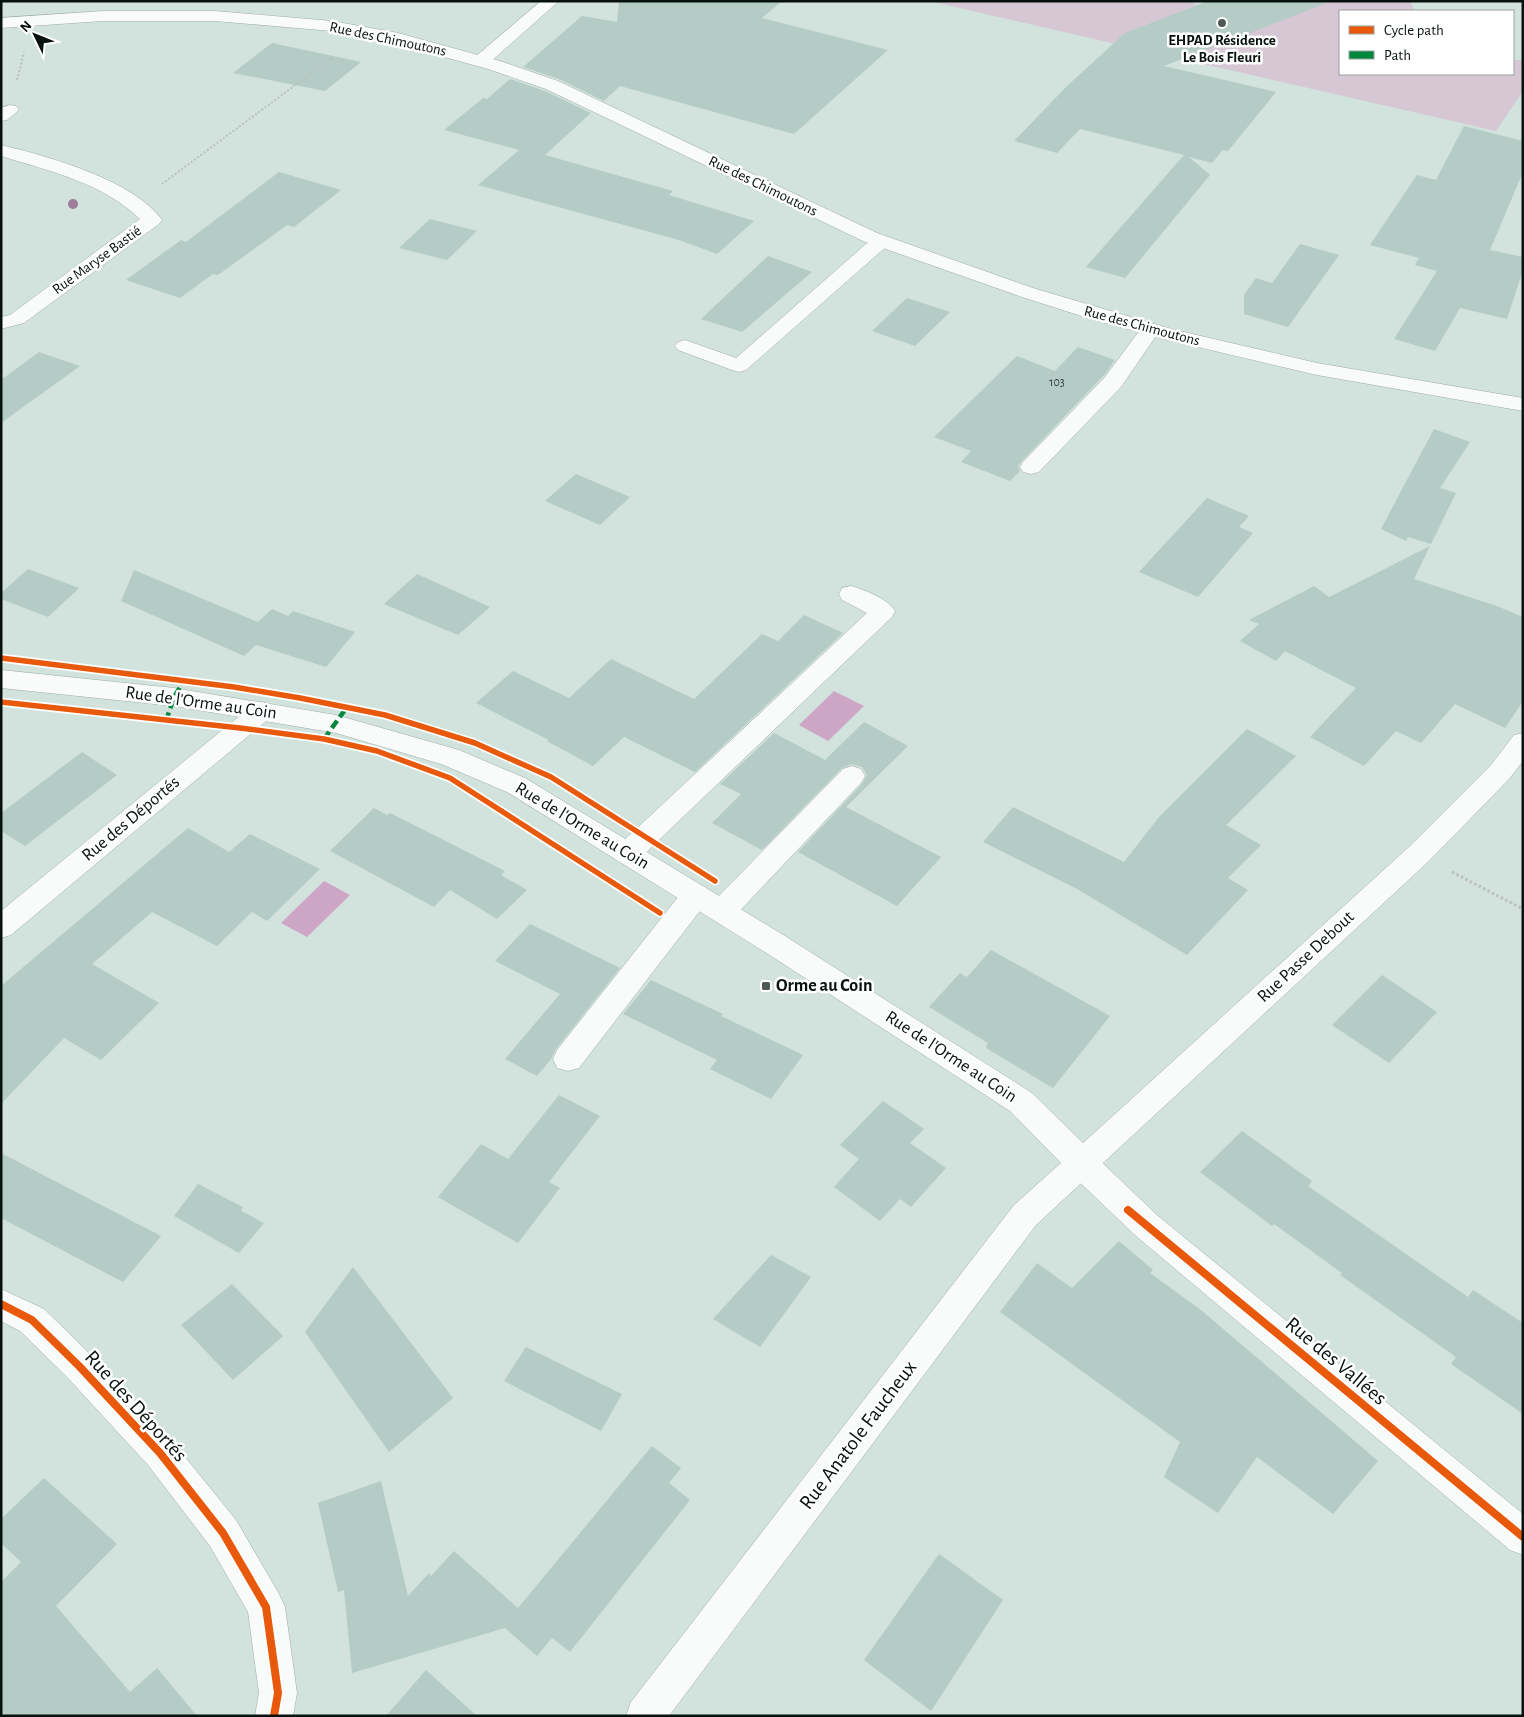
<svg xmlns="http://www.w3.org/2000/svg" width="1524" height="1717" viewBox="0 0 1524 1717" font-family="'Alegreya Sans',sans-serif">
<rect width="100%" height="100%" fill="#d2e2dc"/>
<path fill="#d6c7d4" d="M929,1H1189L1197,5L1262,1H1410L1415,11H1340V74H1513V60H1523V91L1496,131Z"/>
<g fill="#cda6c6">
<path d="M834,691L864,706L828,741L799,725Z"/>
<path d="M324,881L350,895L307,937L281,923Z"/>
</g>
<g fill="#b4ccc5">
<path d="M619,1H782L762,18L888,50L794,134L620,86L604,101L559,79L523,67L582,16L617,22Z"/>
<path d="M1208,1H1323L1324,4L1164,66L1276,92L1228,151L1223,150L1212,163L1189,157L1210,175L1125,278L1086,267L1184,155L1080,129L1057,153L1014,141L1067,86L1125,33Z"/>
<path d="M272,43L361,62L325,91L233,73Z"/>
<path d="M510,79L545,91L591,113L545,155L673,191L669,195L754,221L717,254L679,240L478,185L519,150L444,130L483,98L487,99Z"/>
<path d="M1464,126L1523,141V172L1490,250L1523,257V270L1507,319L1460,308L1435,351L1394,339L1437,271L1415,265L1419,258L1370,245L1417,175L1436,180Z"/>
<path d="M279,172L341,190L294,227L287,225L218,275L213,274L180,298L126,280L181,240L186,242Z"/>
<path d="M430,219L477,231L447,260L399,248Z"/>
<path d="M1300,244L1339,255L1288,327L1244,314V295L1256,278L1272,283Z"/>
<path d="M768,256L812,272L742,332L701,319Z"/>
<path d="M907,298L950,312L915,346L872,331Z"/>
<path d="M1078,347L1115,360L1105,374L1022,461L1018,466L1020,471L1010,481L961,462L971,451L934,437L1017,356L1055,371Z"/>
<path d="M39,352L80,366L1,423V380Z"/>
<path d="M1434,429L1470,442L1440,488L1456,493L1431,544L1408,537L1406,541L1381,529Z"/>
<path d="M576,474L630,497L600,525L545,501Z"/>
<path d="M1207,498L1249,516L1239,527L1253,533L1198,597L1139,572Z"/>
<path d="M1430,546L1414,579L1497,606L1523,617V701L1505,728L1455,704L1421,743L1396,731L1364,766L1310,737L1356,688L1285,651L1276,661L1240,641L1259,624L1249,620L1314,586L1329,597Z"/>
<path d="M28,569L79,588L48,617L1,599V593Z"/>
<path d="M134,570L258,622L272,609L288,616L293,611L355,632L326,667L256,645L244,656L121,601Z"/>
<path d="M417,574L490,607L458,635L384,604Z"/>
<path d="M804,615L843,633L695,772L624,737L593,766L547,741L549,740L476,703L513,671L569,698L611,659L694,699L762,634L778,641Z"/>
<path d="M864,722L908,746L846,807L941,857L897,906L798,852L862,784L867,775L862,767L851,764L842,768L762,850L712,823L741,794L720,784L774,733L825,760Z"/>
<path d="M1247,729L1296,756L1226,825L1261,845L1228,878L1248,890L1187,955L1079,890L983,842L1013,807L1124,862L1159,817Z"/>
<path d="M82,752L117,775L25,846L1,831V813Z"/>
<path d="M374,808L387,815L390,813L505,871L501,875L527,890L497,919L450,890L434,907L330,851Z"/>
<path d="M188,828L229,852L250,834L320,869L267,921L252,912L217,946L152,912L92,964L159,1003L101,1060L64,1038L1,1104V986Z"/>
<path d="M530,924L620,968L556,1049L551,1059L537,1076L505,1059L560,994L495,961Z"/>
<path d="M991,950L1110,1016L1053,1088L986,1048L988,1043L929,1007L960,973L967,977Z"/>
<path d="M1382,975L1437,1012L1389,1063L1332,1025Z"/>
<path d="M651,980L723,1014L721,1016L803,1055L771,1099L710,1069L717,1060L623,1014Z"/>
<path d="M559,1095L600,1116L549,1182L560,1188L518,1243L438,1197L481,1144L508,1159Z"/>
<path d="M883,1101L924,1129L910,1143L946,1168L911,1207L900,1199L880,1221L834,1187L859,1159L840,1145Z"/>
<path d="M1242,1131L1312,1181L1308,1186L1468,1297L1473,1290L1523,1323V1414L1451,1364L1456,1357L1340,1275L1342,1273L1274,1224L1272,1226L1200,1172Z"/>
<path d="M1,1153L76,1192L161,1236L123,1282L1,1218Z"/>
<path d="M198,1184L243,1207L241,1211L264,1223L239,1253L174,1216Z"/>
<path d="M1119,1241L1153,1270L1150,1273L1201,1310L1378,1461L1333,1514L1257,1457L1218,1513L1164,1477L1180,1442L1000,1312L1037,1263L1072,1288Z"/>
<path d="M771,1255L811,1277L760,1347L713,1319Z"/>
<path d="M353,1267L453,1398L389,1452L305,1332Z"/>
<path d="M232,1284L283,1336L233,1380L181,1325Z"/>
<path d="M526,1347L622,1394L601,1431L504,1381Z"/>
<path d="M652,1446L681,1468L669,1483L690,1500L570,1652L552,1638L537,1656L505,1628L352,1673L344,1590L338,1592L318,1503L381,1481L408,1596L429,1573L431,1576L454,1551L518,1608Z"/>
<path d="M44,1478L117,1544L56,1606L130,1692L157,1668L197,1716H1V1582L21,1562L1,1543V1519Z"/>
<path d="M939,1554L1003,1600L931,1711L864,1660Z"/>
<path d="M426,1670L477,1716H386Z"/>
</g>
<g fill="none" stroke-linecap="round" stroke-linejoin="round">
<g stroke="#9faca7" stroke-width="1">
<g id="lane">
<path d="M541,1H559L487,65L481,66L475,65L472,61L475,57Z"/>
<path d="M10,105L16,106L19,110L7,120L1,121V108Z"/>
<path d="M851,586C865,590 888,599 895,611L892,617L638,860L628,863L618,860L614,853L618,846L867,613L842,600L839,594L842,588Z"/>
<path d="M852,766L861,769L865,776L861,783L732,919L722,922L712,919L708,911L712,903L843,769Z"/>
<path d="M696,884L706,887L710,895L706,903L579,1068L568,1071L557,1068L553,1059L557,1050L686,887Z"/>
</g>
</g>
<g stroke="#9faca7" stroke-width="1">
<g id="street">
<path d="M1,145C47,156 134,180 162,220L159,224L24,323L1,329V317L10,315L140,219C101,182 52,172 1,156Z"/>
<path d="M881,235L888,237L891,241L888,245L746,370L739,372L732,370L678,350L675,346L678,342L685,340L736,358L874,237Z"/>
<path d="M1150,324L1157,326L1160,330L1121,387L1039,472L1031,474L1023,472L1020,467L1023,462L1105,377L1143,326Z"/>
<path d="M262,702L271,705L275,711L271,717L11,935L1,938V911L253,705Z"/>
<path d="M1082,1150L1093,1154L1158,1216L1523,1514V1555L1510,1550L1136,1236L1071,1174L1066,1164L1071,1154Z"/>
<path d="M1,1289L44,1309L91,1355L172,1441L236,1520L279,1594L285,1607L297,1693L293,1716H255L259,1693L248,1612L210,1546L148,1465L67,1377L20,1331L1,1321Z"/>
</g>
</g>
<g stroke="#9faca7" stroke-width="1">
<g id="secondary">
<path d="M103,11H215L332,21L398,33L500,61L558,81L877,233L1036,289L1175,330L1317,363L1523,398V411L1317,375L1164,339L1091,319L1022,297L863,241L546,89L488,69L390,42L332,31L215,21H103L1,28V18Z"/>
<path d="M1,670L174,688L336,715L459,750L525,778L785,936L1032,1093L1083,1143L1410,846L1491,765L1514,735L1523,733V761L1509,779L1430,860L1036,1225L669,1716H626L631,1702L1014,1205L1061,1163L1010,1111L765,952L507,792L441,764L336,733L174,706L1,688Z"/>
</g>
</g>
<g stroke="#bbc1bf" stroke-width="2" stroke-dasharray="2 2" stroke-linecap="butt">
<path d="M17,80L24,52"/>
<path d="M162,184L333,57"/>
</g>
<path stroke="#bbc1bf" stroke-width="3" stroke-dasharray="2.5 2.5" stroke-linecap="butt" d="M1452,872L1523,909"/>
<use href="#lane" fill="#f8fbfa" fill-rule="evenodd"/>
<use href="#street" fill="#f8fbfa" fill-rule="evenodd"/>
<use href="#secondary" fill="#f8fbfa" fill-rule="evenodd"/>
<g stroke="#00873e" stroke-width="4.5" stroke-dasharray="9 4.5" stroke-linecap="butt">
<path d="M166,721L174,697L184,681"/>
<path d="M324,739L347,707"/>
</g>
<g stroke="#fff" stroke-width="9">
<g id="cycleway-far1">
<path d="M1,658L234,687L300,698L385,715L475,743L551,777L715,881"/>
<path d="M1,702L240,728L324,739L377,751L450,778L660,913"/>
</g>
</g>
<g stroke="#fff" stroke-width="11">
<g id="cycleway">
<path d="M1128,1210L1523,1537"/>
<path d="M1,1304L32,1320L79,1366L160,1453L223,1533L266,1607L278,1693L274,1716"/>
</g>
</g>
<use href="#cycleway-far1" stroke="#e8590c" stroke-width="5.5"/>
<use href="#cycleway" stroke="#e8590c" stroke-width="8"/>
</g>
<circle fill="#9e7c9b" cx="73" cy="204" r="5"/>
<g fill="#4e5a56" stroke="#fff" stroke-width="2">
<circle cx="1222" cy="23" r="5"/>
<rect x="761" y="981" width="10" height="10" rx="2.5"/>
</g>
<g text-anchor="middle" dominant-baseline="central" stroke-width="5" stroke-linejoin="round" paint-order="stroke">
<g font-size="12" fill="#33413d">
<text x="1057" y="382">103</text>
</g>
<g font-size="15" fill="#07110e" stroke="#fff">
<text transform="translate(388 39) rotate(12)">Rue des Chimoutons</text>
<text transform="translate(763 186) rotate(26)">Rue des Chimoutons</text>
<text transform="translate(97 260) rotate(-36)">Rue Maryse Bastié</text>
<text transform="translate(1142 326) rotate(15)">Rue des Chimoutons</text>
</g>
<g font-size="15" font-weight="bold" fill="#07110e" stroke="#fff">
<text x="1222" y="40">EHPAD Résidence<tspan x="1222" dy="17">Le Bois Fleuri</tspan></text>
</g>
<g font-size="18" fill="#07110e" stroke="#fff">
<text transform="translate(201 703) rotate(8)">Rue de l'Orme au Coin</text>
<text transform="translate(131 819) rotate(-40)">Rue des Déportés</text>
<text transform="translate(582 826) rotate(31)">Rue de l'Orme au Coin</text>
<text transform="translate(1306 957) rotate(-43)">Rue Passe Debout</text>
<text transform="translate(951 1057) rotate(33)">Rue de l'Orme au Coin</text>
</g>
<g font-size="18" font-weight="bold" fill="#07110e" stroke="#fff" text-anchor="start">
<text x="776" y="986">Orme au Coin</text>
</g>
<g font-size="21" fill="#07110e" stroke="#fff">
<text transform="translate(1336 1361) rotate(40)">Rue des Vallées</text>
<text transform="translate(136 1406) rotate(48)">Rue des Déportés</text>
<text transform="translate(858 1435) rotate(-53)">Rue Anatole Faucheux</text>
</g>
</g>
<rect width="1524" height="1717" fill="none" stroke="#07110e" stroke-width="5"/>
<rect x="1339" y="10" width="175" height="65" fill="#ffffff" stroke="#9ca09f"/>
<rect x="1349" y="26" width="25" height="8" fill="#e8590c" stroke="#9ca09f"/>
<text x="1384" y="35" font-size="15" fill="#07110e">Cycle path</text>
<rect x="1349" y="51" width="25" height="8" fill="#00873e" stroke="#9ca09f"/>
<text x="1384" y="60" font-size="15" fill="#07110e">Path</text>
<g transform="translate(35 35) rotate(313)" stroke="#ffffff" stroke-width="4" paint-order="stroke">
<path d="M0-4L9 19L0 12L-9 19Z" fill="#07110e"/>
<text y="-8" font-size="14" font-weight="bold" text-anchor="middle" fill="#07110e">N</text>
</g>
</svg>
